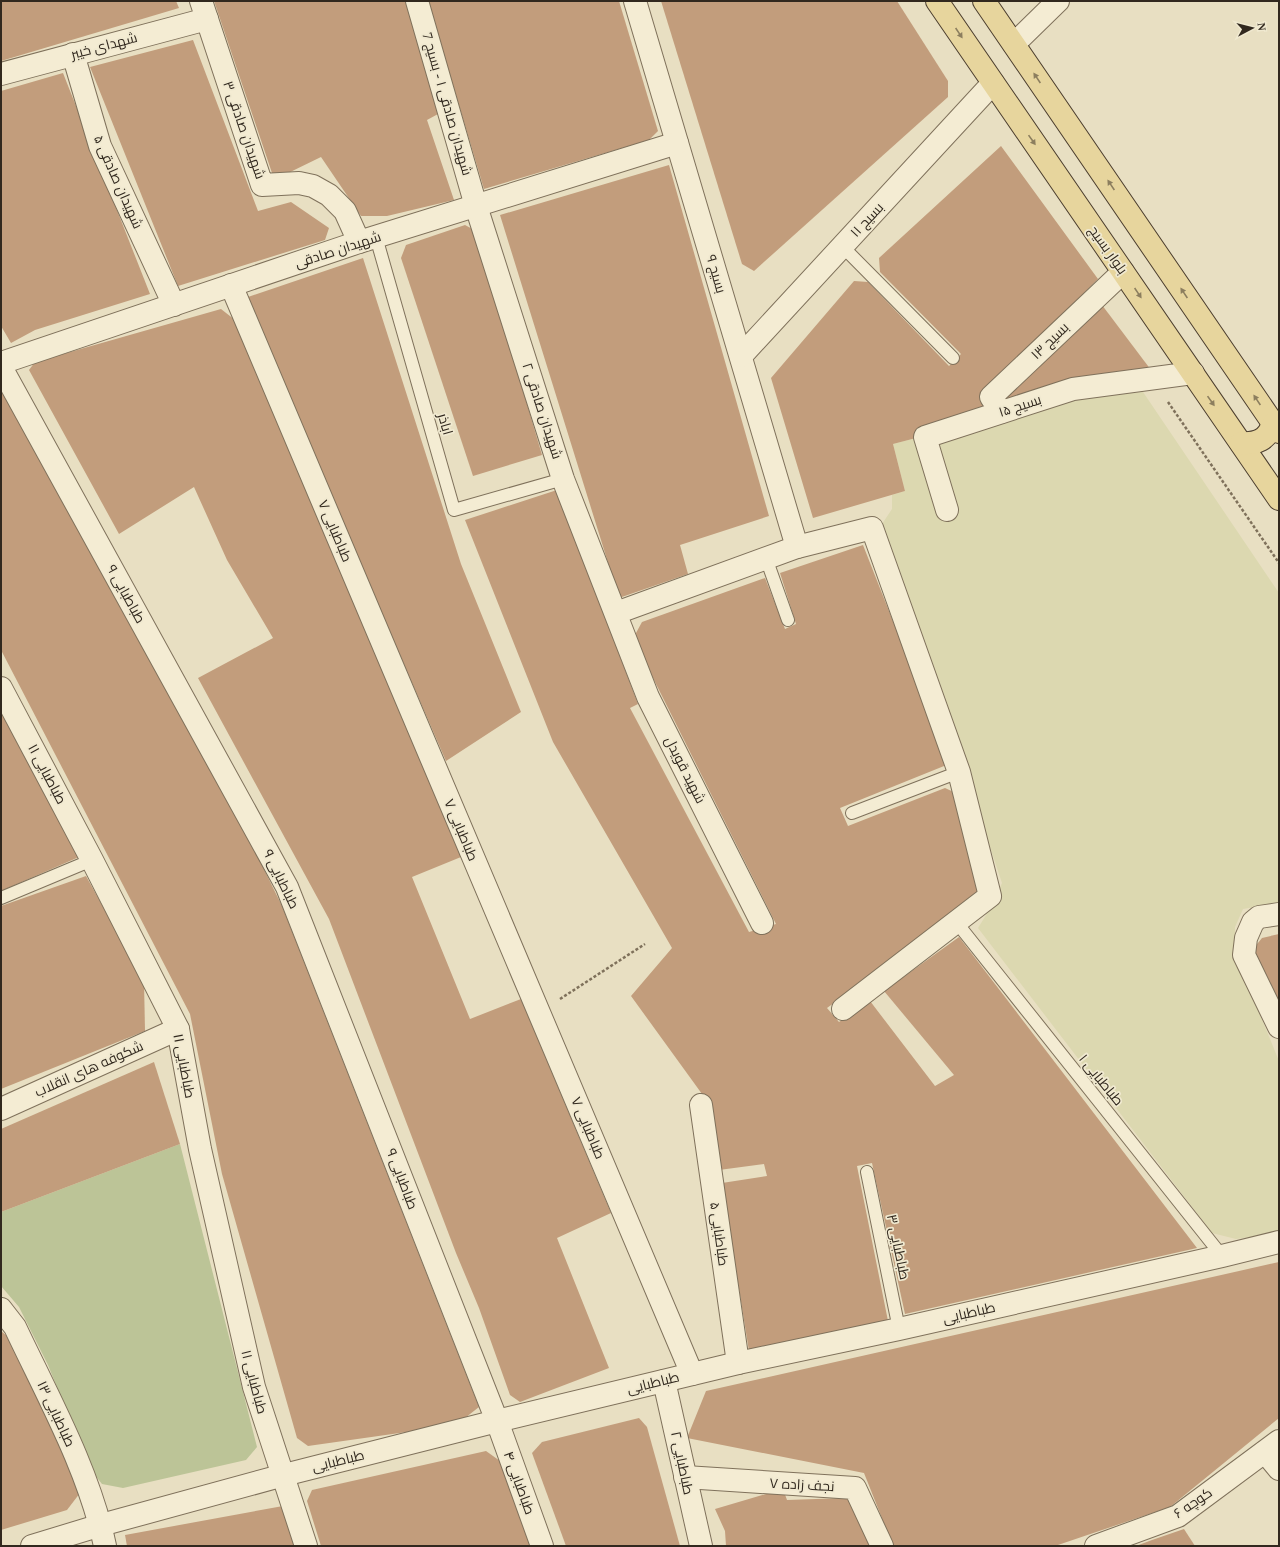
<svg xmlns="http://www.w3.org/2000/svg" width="1280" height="1547" viewBox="0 0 1280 1547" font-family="'Times New Roman',Cairo,serif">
<rect width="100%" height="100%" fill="#e8dfc2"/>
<path fill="#dcd8b0" d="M1143,392L1279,593V903L1243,909L1235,927V953L1279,1061V1233L1236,1239L1212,1233L978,928L991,907L1002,883L882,524L892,509V495L905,491L893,444L916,438L934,441L1073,397Z"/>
<path fill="#bcc497" d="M180,1144L257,1447L246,1460L123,1488L102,1484L90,1469L48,1365L19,1307L1,1286V1212Z"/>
<g fill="#c29d7c">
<path d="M1,1H176L179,8L1,61Z"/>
<path d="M214,1H407L438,114L427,120L454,200L387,216H361L321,157L282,176L272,173Z"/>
<path d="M428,1H619L658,131L649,140L484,189Z"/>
<path d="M661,1H897L948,81V97L754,271L742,264Z"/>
<path d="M193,40L258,211L291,202L329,228L325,240L178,286L90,67Z"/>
<path d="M63,73L150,294L35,330L11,343L1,326V91Z"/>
<path d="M1001,146L1098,279L982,394L992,410L916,438L893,444L905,491L813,518L771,378L854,281L868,282L949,366L961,354L880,272L879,258Z"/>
<path d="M669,165L769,516L680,545L688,574L619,598L500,215Z"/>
<path d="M465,225L476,231L542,455L473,476L401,258L406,245Z"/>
<path d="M363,258L461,564L521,712L446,761L245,298Z"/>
<path d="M1102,305L1151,370L1011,402L1004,394Z"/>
<path d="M221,309L235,320L461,857L412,877L470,1019L521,999L611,1213L557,1238L609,1368L520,1402L510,1395L479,1308L456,1253L329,919L198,678L273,638L227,560L194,487L119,534L29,370L35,362Z"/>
<path d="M1,384L254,849L282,906L479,1407L456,1425L308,1446L297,1438L222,1174L190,1014L1,650Z"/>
<path d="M557,490L638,704L630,708L749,932L776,924L637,646L636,633L642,622L765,578L785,629L796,624L780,573L863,545L949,764L840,808L848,826L945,788L958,794L983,893L827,1008L839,1022L870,1001L935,1086L954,1075L884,991L959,937L1197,1248L905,1314L872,1163L857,1166L888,1321L749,1351L722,1183L767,1176L764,1164L719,1170L710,1105L631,996L672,948L553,742L465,520Z"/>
<path d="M1,706L79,857L1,891Z"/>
<path d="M86,876L144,981L145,1031L1,1089V906Z"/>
<path d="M1279,934V1004L1253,949L1262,938Z"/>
<path d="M154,1062L180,1144L1,1212V1129Z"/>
<path d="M1279,1262V1418L1170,1507L1055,1546H893L864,1473L687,1438L706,1391Z"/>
<path d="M1,1331L14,1342L80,1493L67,1510L1,1530Z"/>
<path d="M639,1418L647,1427L680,1546H566L532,1453L542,1442Z"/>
<path d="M486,1451L500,1461L530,1546H321L307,1501L312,1490Z"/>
<path d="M783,1489L787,1500L845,1498L856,1504L873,1546H726L725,1531L715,1509Z"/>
<path d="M283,1506L295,1546H127L125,1535Z"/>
<path d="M1184,1529L1195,1546H1136L1152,1540Z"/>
</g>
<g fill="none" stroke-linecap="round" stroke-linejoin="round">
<g stroke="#7f715b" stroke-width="14">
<g id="lane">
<path d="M376,237L454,510L563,479"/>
<path d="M842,246L953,358"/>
<path d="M766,558L788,620"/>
<path d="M852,813L959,772"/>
<path d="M1,898L92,860"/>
<path d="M957,923L1222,1256"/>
<path d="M867,1172L899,1329"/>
</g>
</g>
<g stroke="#7f715b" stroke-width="24">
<g id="street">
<path d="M201,1L262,185L299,183L313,186L329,195L345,211L359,242"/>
<path d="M417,1L476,206L563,479L648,697L762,923"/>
<path d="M635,1L797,547"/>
<path d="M1014,44L1058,1"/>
<path d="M73,54L100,146L174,305"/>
<path d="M1,74L207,19"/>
<path d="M231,285L692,1374"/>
<path d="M741,356L993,83"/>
<path d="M1,363L359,242L677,143"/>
<path d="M1,367L287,887L497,1421L542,1546"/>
<path d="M1001,412L991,397L1123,272"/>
<path d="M947,510L925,437L1073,389L1193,373"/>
<path d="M616,613L797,547L872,528L959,772L990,896L843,1009"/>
<path d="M1,688L92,860L178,1029L200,1149L254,1387L306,1546"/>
<path d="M1279,914L1259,917L1253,922L1246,938L1244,955L1279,1027"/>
<path d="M701,1105L738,1363"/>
<path d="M1,1109L178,1029"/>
<path d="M1,1309L15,1327C48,1397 89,1470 105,1546"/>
<path d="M664,1381L701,1546"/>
<path d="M1265,1452L1279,1469"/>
<path d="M685,1477L855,1488L882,1546"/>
<path d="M32,1546L101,1525L284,1475L497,1421L738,1363L899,1329L1222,1256L1279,1242"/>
<path d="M1096,1546L1178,1516L1279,1441"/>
</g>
</g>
<g stroke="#4d3f2f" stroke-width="24">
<g id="primary">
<path d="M937,1L1279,499"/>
<path d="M984,1L1279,432"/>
<path d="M1241,443C1257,444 1267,440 1273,424"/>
</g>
</g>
<g stroke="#7f715b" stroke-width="2.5" stroke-dasharray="3 2" stroke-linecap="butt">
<path d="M1168,402L1279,563"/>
<path d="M560,999L645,944"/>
</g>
<use href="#lane" stroke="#f4ecd3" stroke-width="12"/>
<use href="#street" stroke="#f4ecd3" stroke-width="22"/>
<use href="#primary" stroke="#e7d59d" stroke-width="22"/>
</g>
<defs><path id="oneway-solid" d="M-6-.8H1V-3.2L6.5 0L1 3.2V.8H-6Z"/></defs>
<g fill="#8c7e5e">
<use href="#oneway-solid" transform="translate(959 33) rotate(56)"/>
<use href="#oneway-solid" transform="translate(1037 78) rotate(-124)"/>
<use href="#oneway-solid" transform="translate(1032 140) rotate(55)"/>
<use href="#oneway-solid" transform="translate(1111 185) rotate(-124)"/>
<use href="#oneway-solid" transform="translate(1138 293) rotate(56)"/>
<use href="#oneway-solid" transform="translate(1184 293) rotate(-124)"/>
<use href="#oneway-solid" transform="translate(1257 400) rotate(-124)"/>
<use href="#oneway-solid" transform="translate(1211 401) rotate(55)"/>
</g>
<g text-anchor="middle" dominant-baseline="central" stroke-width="3.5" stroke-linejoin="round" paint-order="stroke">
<g font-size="14" fill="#31281e" stroke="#f0e9d0">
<text transform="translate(104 46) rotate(-15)">شهدای خیبر</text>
<text transform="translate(447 104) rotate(74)">شهیدان صادقی ۱ - بسیج 7</text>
<text transform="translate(244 130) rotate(71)">شهیدان صادقی ۳</text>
<text transform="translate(118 182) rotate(66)">شهیدان صادقی ۵</text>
<text transform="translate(867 220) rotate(-47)">بسیج ۱۱</text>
<text transform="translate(338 250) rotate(-18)">شهیدان صادقی</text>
<text transform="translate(1108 250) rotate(55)">بلوار بسیج</text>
<text transform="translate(716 274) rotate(74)">بسیج ۹</text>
<text transform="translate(1050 341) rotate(-44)">بسیج ۱۳</text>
<text transform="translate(1020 406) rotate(-18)">بسیج ۱۵</text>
<text transform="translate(542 411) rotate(72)">شهیدان صادقی ۲</text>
<text transform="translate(445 424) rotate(74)">اباذر</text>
<text transform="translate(335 531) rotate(67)">طباطبایی ۷</text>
<text transform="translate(126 594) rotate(61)">طباطبایی ۹</text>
<text transform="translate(685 770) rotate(63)">شهید قویدل</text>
<text transform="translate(47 774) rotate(62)">طباطبایی ۱۱</text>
<text transform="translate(461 830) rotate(67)">طباطبایی ۷</text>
<text transform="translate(281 879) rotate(64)">طباطبایی ۹</text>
<text transform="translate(184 1066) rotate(79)">طباطبایی ۱۱</text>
<text transform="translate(89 1069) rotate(-24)">شکوفه های انقلاب</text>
<text transform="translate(1101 1080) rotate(51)">طباطبایی ۱</text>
<text transform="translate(588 1128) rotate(67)">طباطبایی ۷</text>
<text transform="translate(402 1179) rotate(69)">طباطبایی ۹</text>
<text transform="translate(719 1234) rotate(82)">طباطبایی ۵</text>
<text transform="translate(898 1247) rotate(78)">طباطبایی ۳</text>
<text transform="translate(969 1313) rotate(-13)">طباطبایی</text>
<text transform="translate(254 1382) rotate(75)">طباطبایی ۱۱</text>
<text transform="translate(653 1383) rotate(-14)">طباطبایی</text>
<text transform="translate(56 1414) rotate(65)">طباطبایی ۱۳</text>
<text transform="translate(338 1461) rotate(-14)">طباطبایی</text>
<text transform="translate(682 1463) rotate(78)">طباطبایی ۲</text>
<text transform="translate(519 1483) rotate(70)">طباطبایی ۴</text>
<text transform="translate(802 1485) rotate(3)">نجف زاده ۷</text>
<text transform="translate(1193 1503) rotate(-34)">کوچه ۶</text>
</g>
</g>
<rect width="1280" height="1547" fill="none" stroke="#31281e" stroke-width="4"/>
<g transform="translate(1252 28) rotate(83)" stroke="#f0e9d0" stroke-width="3" paint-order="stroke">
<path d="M0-3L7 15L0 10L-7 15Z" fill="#31281e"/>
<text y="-6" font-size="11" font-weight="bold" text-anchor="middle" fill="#31281e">N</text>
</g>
</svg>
